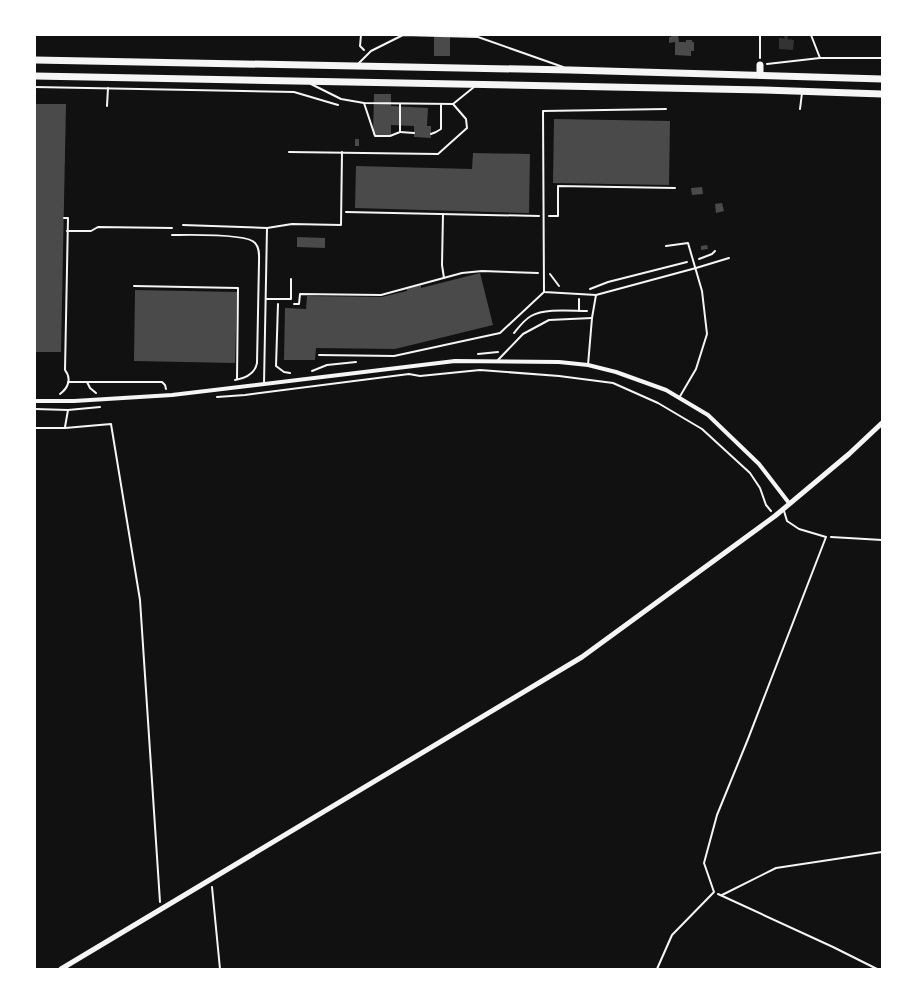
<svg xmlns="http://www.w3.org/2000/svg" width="917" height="1004" viewBox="0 0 917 1004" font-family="Ubuntu,sans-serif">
<rect width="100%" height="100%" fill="#111"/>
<path fill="#333" d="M779,38L794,40L793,50L779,49Z"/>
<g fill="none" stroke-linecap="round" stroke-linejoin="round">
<path stroke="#333" stroke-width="3" d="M786,35V39"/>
</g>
<g fill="#4a4a4a">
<rect x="434" y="35" width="16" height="21"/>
<path d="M671,35H678L679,42H686V40H692V42H694V51H691V56L675,55V42L669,43V37H671Z"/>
<path d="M374,94H391V106L428,108L427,126H431V138L414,137V126L391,125V135H373Z"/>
<path d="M35,104H66L61,352H35Z"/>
<path d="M554,119L670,121L669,185L553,183Z"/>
<rect x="355" y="139" width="4" height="7"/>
<path d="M473,153L530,154L529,213L355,208L356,166L472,169Z"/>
<path d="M702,187L703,194L692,195L691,188Z"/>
<path d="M722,203L724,211L716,213L715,204Z"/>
<path d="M297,237L325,238V248L297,247Z"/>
<path d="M707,245L708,249L701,250V246Z"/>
<path d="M480,273L493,325L395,349L316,348L315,360H284L285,308L306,309L307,296L382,297L407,291V289L421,285V288Z"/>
<path d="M135,290L237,292L235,363L134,361Z"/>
</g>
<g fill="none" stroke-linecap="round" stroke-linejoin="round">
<g stroke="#f5f5f5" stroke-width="2">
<path d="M361,35L360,46L364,50"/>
<path d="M811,35L820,58"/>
<path d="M760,58V35"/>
<path d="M767,64L820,58H882"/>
<path d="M35,87L294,92L338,105"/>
<path d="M107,106L108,88"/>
<path d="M346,212L539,216"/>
<path d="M443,214L442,265L444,278"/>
<path d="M549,216H558V186L675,188"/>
<path d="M67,231H91L98,227L172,228"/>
<path d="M172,235C186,235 248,233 255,243C260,248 259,256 259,262L257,363C255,374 246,378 235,380"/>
<path d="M699,259L712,254L715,251"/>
<path d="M550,274L559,286"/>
<path d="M134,286L238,288L237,379"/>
<path d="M590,289L608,282L687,262"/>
<path d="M278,304L276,366L284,372L290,373"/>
<path d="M294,304H299L300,294L381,295L462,273L482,271L538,273"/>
<path d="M579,311V299"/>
<path d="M514,333C519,327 524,320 531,316C545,308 571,311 587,311"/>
<path d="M478,354L498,352"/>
<path d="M312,371L327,365L356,362"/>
<path d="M68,382H162L165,385L166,389"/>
<path d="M87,382L90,388L96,393"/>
<path d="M60,394C68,388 72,379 65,370L68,218H64"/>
<path d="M217,397L245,395L409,374L420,376L480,370L559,376L613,383L658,403L702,429L750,473L760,488L766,505L771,511"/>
<path d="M35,409L68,410L100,407"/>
<path d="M65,427L68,410"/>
<path d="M35,428H65L111,424L140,600L160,902"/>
<path d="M831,537L882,540"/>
<path d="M212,887L220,969"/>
<path d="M718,894L833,947L877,969"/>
<path d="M722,895L776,868L882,852"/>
</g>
<g stroke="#f5f5f5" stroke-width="2">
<path d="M359,63L371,51L403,35L478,37L563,67"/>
<path d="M311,84L341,99L364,103L453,104L474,87"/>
<path d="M364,103L375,136H390L400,132V104"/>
<path d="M666,109L543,111L544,292L596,295L696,268L729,258"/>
<path d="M800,109L802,93"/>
<path d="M400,132L414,133"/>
<path d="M431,134L436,132L441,129V105"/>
<path d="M289,152L438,154L467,128L466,119L453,104"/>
<path d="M183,225L267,228L264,384"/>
<path d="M267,228L292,224L341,225L342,152"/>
<path d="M666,246L688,243L702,291L707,334L696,369L679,398"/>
<path d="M266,299H291V279"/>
<path d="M319,355L394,356L500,333L544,292"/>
<path d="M497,361L523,334L549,320L592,318"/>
<path d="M588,365L592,318L596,295"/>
<path d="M657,969L672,935L714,892L704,863L717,815L748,739L826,537L799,529L787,521L784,511"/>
</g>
<path stroke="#f5f5f5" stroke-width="4" d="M35,401H74L172,395L455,361L559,362L588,365L616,372L666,390L708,415L759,464L789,503"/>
<path stroke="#f5f5f5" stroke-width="5" d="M61,969L582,657L775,516L849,454L882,423"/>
<g stroke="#f5f5f5" stroke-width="7">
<path d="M35,60L570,70L882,79"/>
<path d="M760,65V75"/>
<path d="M35,76L764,90L882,94"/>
</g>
</g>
<rect width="917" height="1004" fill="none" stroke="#ffffff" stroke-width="72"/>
</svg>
